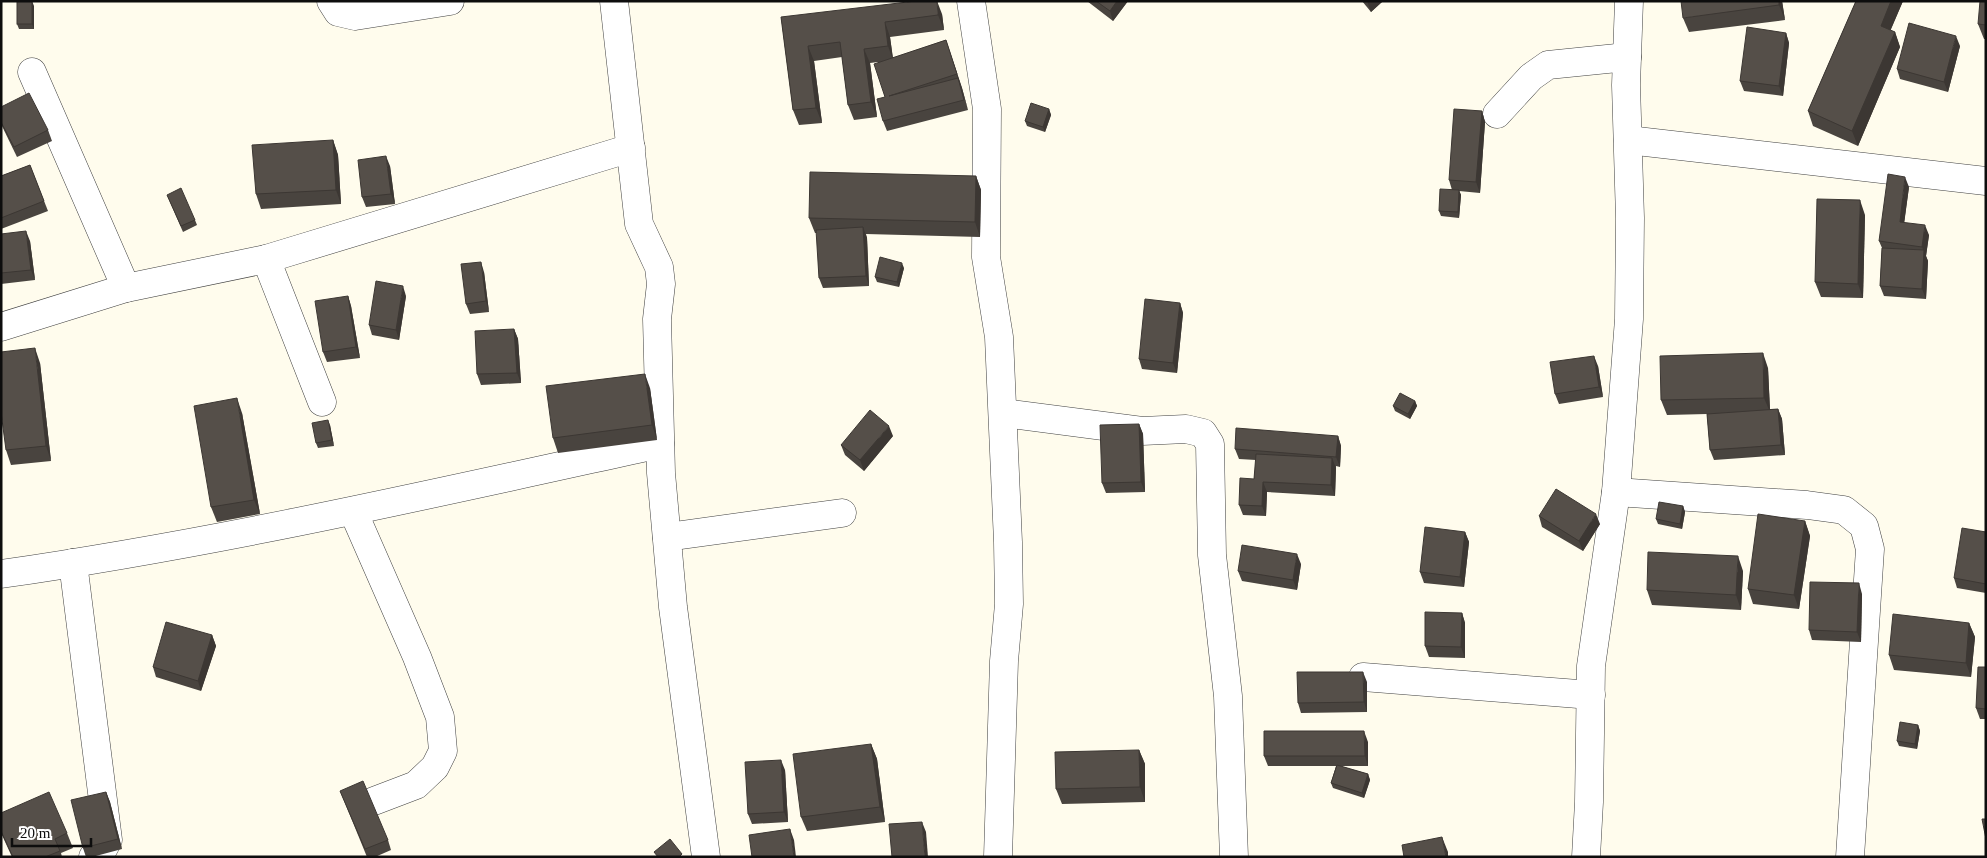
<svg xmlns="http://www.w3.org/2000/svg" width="1987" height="858" viewBox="0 0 1987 858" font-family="'Times New Roman',serif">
<rect width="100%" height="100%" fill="#fffced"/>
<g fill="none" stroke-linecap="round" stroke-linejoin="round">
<g stroke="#404040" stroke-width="29">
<g id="minor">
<path d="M331,1L338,12L355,16L450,1"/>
<path d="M614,1L639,224L659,267L661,284L657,319L661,473L673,607L706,857"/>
<path d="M971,1L987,109L986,257L999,337L1008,542L1009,604L1004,661L998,857"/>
<path d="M32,72L126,288"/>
<path d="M1497,114L1531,77L1548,65L1627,57"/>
<path d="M1628,140L1986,181"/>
<path d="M266,259L322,402"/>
<path d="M1,327L126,288L266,259L631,148"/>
<path d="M1004,413L1142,431L1186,429L1203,433L1210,444L1212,555L1228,696L1234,857"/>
<path d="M1616,492L1807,505L1844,510L1864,526L1870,549L1850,857"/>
<path d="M353,511L417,657L440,717L443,751L435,767L416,785L374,801"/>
<path d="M667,537L842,513"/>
<path d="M73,563L108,840L101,853L93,857"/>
<path d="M1,574C223,542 441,492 660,444"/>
<path d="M1363,677L1591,695"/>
<path d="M1586,857L1589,802L1591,666L1616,492L1629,319L1630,218L1626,85L1629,1"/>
</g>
</g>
<use href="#minor" stroke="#fff" stroke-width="28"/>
</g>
<g fill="#49443f">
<path d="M1087,1H1128L1113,21Z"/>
<path d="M1362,1H1383L1371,12Z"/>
<path d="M1782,1L1785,20L1689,32L1683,18Z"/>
<path d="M1856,1H1903L1890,31L1895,32L1900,47L1858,146L1813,126L1808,111Z"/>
<path d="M1986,1V39H1984L1978,24Z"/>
<path d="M34,6V29H19L17,24Z"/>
<path d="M942,14L944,30L890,37L893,58L946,40L962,88L968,110L887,131L883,121L885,97L878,62L870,63L877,117L854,120L848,105L842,57L814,61L822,123L799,125L793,110L781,17Z"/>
<path d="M1786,33L1789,43L1783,96L1744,91L1740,81Z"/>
<path d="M1960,46L1948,92L1900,79L1897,69Z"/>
<path d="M1,107L48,130L52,141L17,157L1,124Z"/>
<path d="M1049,109L1051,115L1045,132L1027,126L1025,121Z"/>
<path d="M1482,111L1485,122L1480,193L1459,191L1461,195L1459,218L1441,216L1439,211L1452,190L1449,180Z"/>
<path d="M333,140L338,155L341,204L261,209L256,194Z"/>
<path d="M30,165L48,211L1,229V176Z"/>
<path d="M390,166L395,204L366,207L362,197Z"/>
<path d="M976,176L981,190L980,237L866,234L867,238L869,286L823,288L819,278L817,233H815L809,218Z"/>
<path d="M1909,187L1904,223L1929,235L1926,256L1928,261L1926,299L1884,296L1880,286L1882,248L1879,241Z"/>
<path d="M167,195L195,220L197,225L183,232Z"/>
<path d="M1865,215L1863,298L1821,297L1815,282Z"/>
<path d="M1,234L30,241L35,280L1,284Z"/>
<path d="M904,268L899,287L877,282L875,277Z"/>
<path d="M484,272L489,312L470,314L466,304Z"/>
<path d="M348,296L351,306L360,358L327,362L323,352Z"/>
<path d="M406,296L399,340L372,335L369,325Z"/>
<path d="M1180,303L1183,313L1177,373L1142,369L1139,359Z"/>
<path d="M514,329L518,339L521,383L481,385L477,374Z"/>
<path d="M40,363L51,461L11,465L6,450Z"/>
<path d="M1598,366L1603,397L1559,404L1555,394Z"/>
<path d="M1768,368L1770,409H1778L1782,419L1785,455L1714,460L1710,450L1707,414L1667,415L1661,400Z"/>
<path d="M650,388L657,440L558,453L553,438Z"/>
<path d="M1415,401L1417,406L1410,419L1395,411L1393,406Z"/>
<path d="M242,413L260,514L217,522L211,507Z"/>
<path d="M1139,424L1143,434L1145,492L1106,493L1102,483Z"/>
<path d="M330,425L334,446L318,448L316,443Z"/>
<path d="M893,436L864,471L845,455L841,445Z"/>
<path d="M1338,436L1341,446L1340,467L1336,466L1335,496L1267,492L1266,516L1243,515L1239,505L1254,479L1256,460L1239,459L1235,449Z"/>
<path d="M1683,506L1685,512L1682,529L1658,524L1656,519Z"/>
<path d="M1539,516L1600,524L1583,551L1542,527Z"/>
<path d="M1805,521L1810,536L1799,609L1753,604L1748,589Z"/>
<path d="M1465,532L1469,542L1464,587L1424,583L1420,572Z"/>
<path d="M1986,532V593L1957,588L1954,578Z"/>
<path d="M1301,564L1297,590L1242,581L1238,571Z"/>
<path d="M1743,571L1741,610L1652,605L1647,590Z"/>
<path d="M1862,594L1861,642L1812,640L1809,630Z"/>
<path d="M1462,613L1465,623V658L1429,657L1425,646Z"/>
<path d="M1969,623L1975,637L1971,677L1894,670L1889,655Z"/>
<path d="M212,635L216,646L201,691L156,677L153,667Z"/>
<path d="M1986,667V719H1980L1976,708Z"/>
<path d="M1367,682V712L1301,713L1298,703Z"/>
<path d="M1918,725L1920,731L1917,749L1899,746L1897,741Z"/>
<path d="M1368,742V766H1340L1368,774L1370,780L1364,798L1333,788L1331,783L1336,766H1268L1264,756Z"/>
<path d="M871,744L877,759L885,822L807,831L801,817Z"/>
<path d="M1139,750L1145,764V802L1062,804L1056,789Z"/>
<path d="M785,770L788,822L752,824L748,814Z"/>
<path d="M340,791L388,840L391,850L375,857H367Z"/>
<path d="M106,792L110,802L122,849L92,857H86L83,848Z"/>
<path d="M1,813L67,833L73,848L61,853L62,857H12L1,833Z"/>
</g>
<g fill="#3c3733">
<path d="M32,1L34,6V29L32,24Z"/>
<path d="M937,1L942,14L944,30L938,15Z"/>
<path d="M1117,1H1128L1113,21L1110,11Z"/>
<path d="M1367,1H1383L1371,12Z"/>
<path d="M1779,1H1782L1785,20L1779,5Z"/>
<path d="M1891,1H1903L1886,41L1881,26Z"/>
<path d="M885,22L890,37L893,60L888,46Z"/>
<path d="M1895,32L1900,47L1858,146L1852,131Z"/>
<path d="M1786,33L1789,43L1783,96L1779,86Z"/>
<path d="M1956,36L1960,46L1948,92L1944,82Z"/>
<path d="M946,40L962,88L968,110L958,79Z"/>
<path d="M808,46L814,61L822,123L816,108Z"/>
<path d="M864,49L870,63L877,117L871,102Z"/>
<path d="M1049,109L1051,115L1045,132L1043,127Z"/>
<path d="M1482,111L1485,122L1480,193L1476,182Z"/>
<path d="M333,140L338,155L341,204L336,190Z"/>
<path d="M386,156L390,166L395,204L391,194Z"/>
<path d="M976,176L981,190L980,237L975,222Z"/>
<path d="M1905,177L1909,187L1903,232L1900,222Z"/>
<path d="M1459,190L1461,195L1459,218L1458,212Z"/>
<path d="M1860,200L1865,215L1863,298L1858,284Z"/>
<path d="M1925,225L1929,235L1926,256L1928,261L1926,299L1922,289L1924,252L1922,247Z"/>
<path d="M863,227L867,238L869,286L866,276Z"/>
<path d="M26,231L30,241L35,280L31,270Z"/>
<path d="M481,262L484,272L489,312L486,301Z"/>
<path d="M902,263L904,268L899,287L897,282Z"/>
<path d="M403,286L406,296L399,340L396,330Z"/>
<path d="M348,296L351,306L360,358L356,347Z"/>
<path d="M1180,303L1183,313L1177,373L1173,363Z"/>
<path d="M514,329L518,339L521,383L517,373Z"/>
<path d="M35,348L40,363L51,461L46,446Z"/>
<path d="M1763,353L1768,368L1770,412L1764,398Z"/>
<path d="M1594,356L1598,366L1603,397L1599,387Z"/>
<path d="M645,374L650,388L657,440L652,425Z"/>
<path d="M237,398L242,413L260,514L254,500Z"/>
<path d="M1415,401L1417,406L1410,419L1408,414Z"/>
<path d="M1778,409L1782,419L1785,455L1781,445Z"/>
<path d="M328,420L330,425L334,446L332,440Z"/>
<path d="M1139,424L1143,434L1145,492L1141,482Z"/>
<path d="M889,426L893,436L864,471L860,460Z"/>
<path d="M1338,436L1341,446L1340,467L1336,457Z"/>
<path d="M1332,458L1336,468L1335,496L1331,485Z"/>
<path d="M1263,482L1267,492L1266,516L1262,506Z"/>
<path d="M1683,506L1685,512L1682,529L1680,524Z"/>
<path d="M1596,514L1600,524L1583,551L1579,541Z"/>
<path d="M1805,521L1810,536L1799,609L1794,595Z"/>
<path d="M1465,532L1469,542L1464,587L1460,577Z"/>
<path d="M1297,554L1301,564L1297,590L1293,580Z"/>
<path d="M1738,556L1743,571L1741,610L1736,595Z"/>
<path d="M1859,583L1862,594L1861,642L1857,632Z"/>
<path d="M1462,613L1465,623V658L1461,647Z"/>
<path d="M1969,623L1975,637L1971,677L1966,663Z"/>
<path d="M212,635L216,646L201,691L198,681Z"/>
<path d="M1363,672L1367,682V712L1364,702Z"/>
<path d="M1918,725L1920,731L1917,749L1915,744Z"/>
<path d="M1364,731L1368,742V766L1365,756Z"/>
<path d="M871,744L877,759L885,822L880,807Z"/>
<path d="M1139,750L1145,764V802L1140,787Z"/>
<path d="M781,760L785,770L788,822L784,812Z"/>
<path d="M1368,774L1370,780L1364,798L1362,793Z"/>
<path d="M106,792L110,802L122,849L118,839Z"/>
<path d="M922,822L926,832L928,857H925Z"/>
<path d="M790,829L794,840L796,857H794Z"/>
<path d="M1442,837L1448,852V857H1446Z"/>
</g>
<g fill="#554f49" stroke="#3c3733">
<rect x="17" y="1" width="15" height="23"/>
<path d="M916,1H937L938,15L885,22L888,46L864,49L871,102L848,105L840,42L808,46L816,108L793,110L781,17Z"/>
<path d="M1096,1H1117L1110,11Z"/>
<path d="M1681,1H1779V5L1683,18Z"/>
<path d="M1856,1H1891L1881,26L1895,32L1852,131L1808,111Z"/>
<path d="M1980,1H1986V25L1978,24Z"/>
<path d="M1909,23L1956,36L1944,82L1897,69Z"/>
<path d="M1747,27L1786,33L1779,86L1740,81Z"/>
<path d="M946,40L957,74L889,96L958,78L964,100L883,121L877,99L885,97L874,64Z"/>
<path d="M29,93L48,130L14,147L1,122V107Z"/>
<path d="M1031,103L1049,109L1043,127L1025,121Z"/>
<path d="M1454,109L1482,111L1476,182L1449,180Z"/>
<path d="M333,140L336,190L256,194L252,145Z"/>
<path d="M386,156L391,194L362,197L358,160Z"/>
<path d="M30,165L44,201L1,218V176Z"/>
<path d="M810,172L976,176L975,222L809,218Z"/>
<path d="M1888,174L1905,177L1900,222L1925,225L1922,247L1879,241Z"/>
<path d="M181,188L195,220L181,226L167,195Z"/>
<path d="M1440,189L1459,190L1458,212L1439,211Z"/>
<path d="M1817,199L1860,200L1858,284L1815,282Z"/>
<path d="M863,227L866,276L819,278L816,230Z"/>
<path d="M26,231L31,270L1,273V234Z"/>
<path d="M1882,248L1924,250L1922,289L1880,286Z"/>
<path d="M880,257L902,263L897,282L875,277Z"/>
<path d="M481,262L486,301L466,304L461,264Z"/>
<path d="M376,281L403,286L396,330L369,325Z"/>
<path d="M348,296L356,347L323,352L315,301Z"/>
<path d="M1145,299L1180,303L1173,363L1139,359Z"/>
<path d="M514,329L517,373L477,374L475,331Z"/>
<path d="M35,348L46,446L6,450L1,412V352Z"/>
<path d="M1763,353L1764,398L1661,400L1660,356Z"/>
<path d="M1594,356L1599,387L1555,394L1550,362Z"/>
<path d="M645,374L652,425L553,438L546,386Z"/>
<path d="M1400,393L1415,401L1408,414L1393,406Z"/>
<path d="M237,398L254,500L211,507L194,406Z"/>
<path d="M1778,409L1781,445L1710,450L1707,414Z"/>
<path d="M870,410L889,426L860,460L841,445Z"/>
<path d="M328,420L332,440L316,443L312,423Z"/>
<path d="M1139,424L1141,482L1102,483L1100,425Z"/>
<path d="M1236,428L1338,436L1336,457L1235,449Z"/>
<path d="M1256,454L1332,458L1331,485L1263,482L1262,506L1239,505L1240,478L1254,479Z"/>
<path d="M1556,489L1596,514L1579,541L1539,516Z"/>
<path d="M1659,502L1683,506L1680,524L1656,519Z"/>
<path d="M1758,514L1805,521L1794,595L1748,589Z"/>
<path d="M1425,527L1465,532L1460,577L1420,572Z"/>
<path d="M1962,528L1986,532V584L1954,578Z"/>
<path d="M1242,545L1297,554L1293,580L1238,571Z"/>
<path d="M1648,552L1738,556L1736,595L1647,590Z"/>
<path d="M1810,582L1859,583L1857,632L1809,630Z"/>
<path d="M1425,612L1462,613L1461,647L1425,646Z"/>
<path d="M1893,614L1969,623L1966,663L1889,655Z"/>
<path d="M166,622L212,635L198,681L153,667Z"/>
<path d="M1978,667H1986V709L1976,708Z"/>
<path d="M1297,672H1363L1364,702L1298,703Z"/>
<path d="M1900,722L1918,725L1915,744L1897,741Z"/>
<path d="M1264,731H1364L1365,756H1264Z"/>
<path d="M871,744L880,807L801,817L793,754Z"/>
<path d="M1139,750L1140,787L1056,789L1055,752Z"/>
<path d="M781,760L784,812L748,814L745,762Z"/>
<path d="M1337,765L1368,774L1362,793L1331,783Z"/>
<path d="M363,781L388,840L365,849L340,791Z"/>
<path d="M49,792L67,833L55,839L60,851L45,857H13L1,831V813Z"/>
<path d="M106,792L118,839L83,848L71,800Z"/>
<path d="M1982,819H1986V839Z"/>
<path d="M922,822L925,857H892L889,824Z"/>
<path d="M790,829L794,857H752L749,835Z"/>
<path d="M1442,837L1446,857H1404L1402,845Z"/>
<path d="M670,839L682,854L679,857H658L654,852Z"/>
</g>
<rect width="1987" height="858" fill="none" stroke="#0d0d0d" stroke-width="5"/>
<path d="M12 838v8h79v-8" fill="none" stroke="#0d0d0d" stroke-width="2.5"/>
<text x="20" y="838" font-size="15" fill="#0d0d0d" stroke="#ffffff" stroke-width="4" paint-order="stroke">20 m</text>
</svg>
